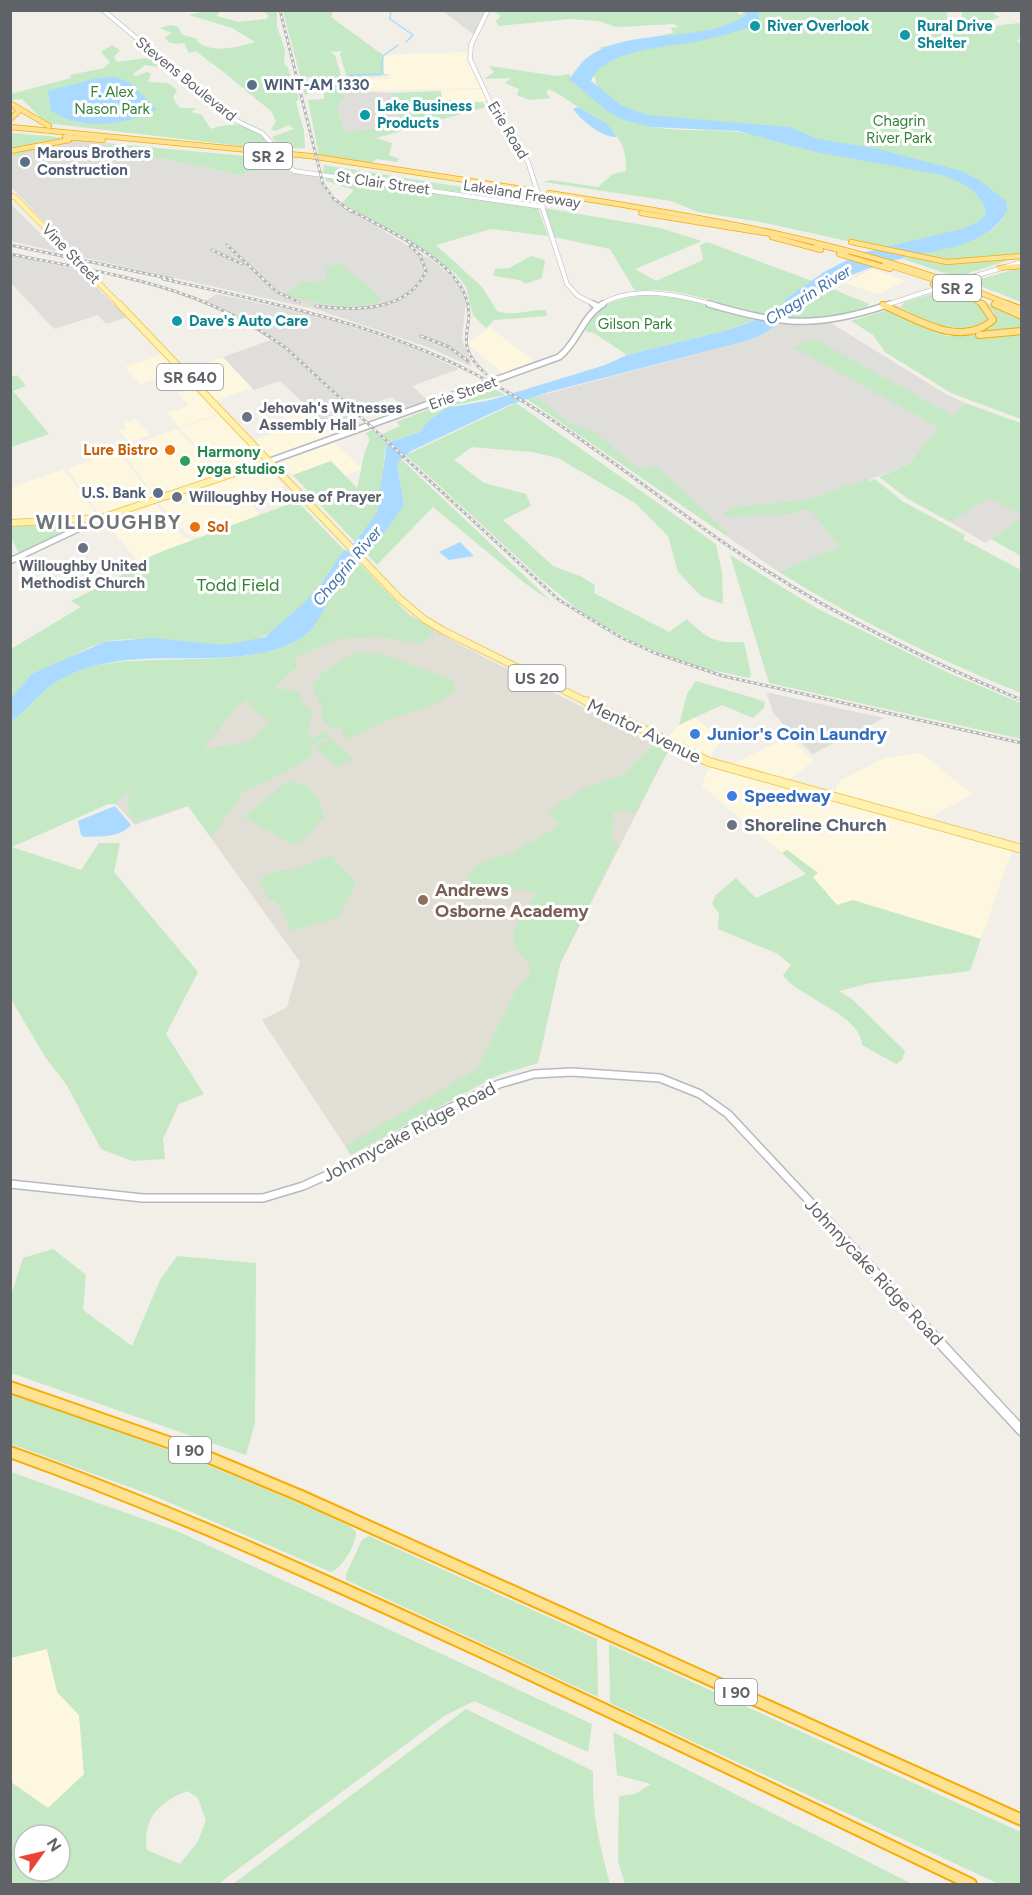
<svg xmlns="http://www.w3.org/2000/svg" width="1032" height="1895" viewBox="0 0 1032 1895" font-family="Figtree,sans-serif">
<rect width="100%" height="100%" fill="#f1efe8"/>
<g fill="#fef7e0">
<path d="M467,52L482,88L353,91L349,80L390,79L389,74H384L383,55Z"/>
<path d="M483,89L488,101L450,103L442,100L441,90Z"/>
<path d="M873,269L906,281L878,294L845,283Z"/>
<path d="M490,327L538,365L506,376L467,343Z"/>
<path d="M164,354L180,370L140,384L125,367Z"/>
<path d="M223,357L253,388L215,401L185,370Z"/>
<path d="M197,387L222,412L179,427L167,413L189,406L178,393Z"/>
<path d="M301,405L335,437L271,459L255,440L293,426L280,413Z"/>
<path d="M223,413L268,460L223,476L180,428Z"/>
<path d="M136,419L150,435L129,442L119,431L127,428L124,423Z"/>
<path d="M177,429L222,476L157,499L120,449Z"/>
<path d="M334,442L363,469L345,476L331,461L293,475L282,463Z"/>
<path d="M118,450L155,499L101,516L67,469Z"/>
<path d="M260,468L270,470L284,486L249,502L260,515L199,538L186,533L159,503Z"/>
<path d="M64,469L99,517L11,522V488Z"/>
<path d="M156,500V505L176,529L185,538L194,540L138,562L102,518Z"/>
<path d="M693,717L724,740L717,745L709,759L666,739L679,725Z"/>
<path d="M789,737L814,761L785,782L727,767Z"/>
<path d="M921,753L972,794L927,819L832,794L841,780L884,758Z"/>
<path d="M710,765L1013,847L981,939L853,900L837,905L812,877L818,873L788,850L782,853L702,786Z"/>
<path d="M47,1649L57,1692L79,1715L84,1774L48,1808L11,1782L10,1658Z"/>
</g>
<g fill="#e0deda">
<path d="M443,11H485L474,35Z"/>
<path d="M344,90L392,93L400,119L390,129L344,132L337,107L344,96L338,94Z"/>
<path d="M72,140L108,144L103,153L171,160L239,175L285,164L290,172L318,175L327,194L337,202L433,261L457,282L466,300L462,339L472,367L430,348L319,310L77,256L11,187V157Z"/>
<path d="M11,204L58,252L11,241Z"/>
<path d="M11,255L79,270L127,317L106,324L98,315L54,329L11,283Z"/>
<path d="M217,294L315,315L410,346L459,369L412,386L431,403L408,412L392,397L349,412L364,427L338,436L280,381L254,390L223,357L271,340L232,315L203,302Z"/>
<path d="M831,323L944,393L965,403L955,416L938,427L909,464L806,505L839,546L779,572L527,399L750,340L780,324Z"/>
<path d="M989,497L1021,514V518L985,543L950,522Z"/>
<path d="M766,693H770L884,718L812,754L774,714Z"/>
</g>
<path fill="#e1ded6" d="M390,597L410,615L455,642L668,751L560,964L538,1063L498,1075L351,1155L262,1020L287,1007L300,962L188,806L135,825L116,804L98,803L150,748Z"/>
<g fill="#c5e8c5" fill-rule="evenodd">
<path d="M673,10H733L741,15L746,10H946L948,18L954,20L962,17V11H998L993,14L1000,17L960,31L968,34L1001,25L1021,23V37L1017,41L1022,45L1021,254L954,261L911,255C942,248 991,244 1006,213L994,212L981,228L893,251L761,222L698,212L671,201L543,182L551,180L598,187L613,174L626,171C628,135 607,126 581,109C570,102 561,94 548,89L547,94L551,98L530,100L517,95L519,89L505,83L511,78L484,79L494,72L489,66L557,76L570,74V79C586,96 629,123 653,127C686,133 721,127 754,135L757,130L654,126L598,95L595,77L581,74L611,50L597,48L673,33L671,28L679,27L674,24L617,27L598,21L570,19L498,26L496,21L501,16L493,11Z"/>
<path d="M206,11H220L217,16L238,22L266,19L269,16L263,11H277V27L285,49L284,64L288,68L299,98L296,102L304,131L305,148L280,149L272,137L294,129L289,125L275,131L271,129L276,122L272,112L244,89L251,87L243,88C227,74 211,63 196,51L189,53L184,43C177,44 169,45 165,38L171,33L160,28L171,25L178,27L183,35L197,39L198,42C214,54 236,47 255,42L232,28L189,15Z"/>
<path d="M283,11H334L331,17L383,55L384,74L389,75L347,78L340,54L342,51L330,52L335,55L345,89L339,93L345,96L337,107L344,132L393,127L395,120L400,119L392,93L441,91L442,100H451V103L483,102L486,107L376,138L392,143L389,155L399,159L397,162L376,159L372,163L319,156L308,100L324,99V90L319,79L307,77L310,93L305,95Z"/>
<path d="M112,45L120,50L114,57L117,62L154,57L166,68L145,65L133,74L136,76L147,72L151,74L148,82L168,83L177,90L173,98L180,108H197L191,112L202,115L211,129C240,120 256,125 274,150L46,123L22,99L11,100V94L71,78L70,75L104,68L110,62L101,52Z"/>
<path d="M11,133L70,138L71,139L45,141L11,150Z"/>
<path d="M72,140L11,157V152L54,141L72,140L277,159L285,164L239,175L171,160L102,153L108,144Z"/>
<path d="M324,165L537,199V203L323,173Z"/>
<path d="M325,176L538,208L548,236L491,229L436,245L482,287L497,311C512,317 530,309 546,310L547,316L494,320L486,328L473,315L466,287L457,275L428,254L342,203L354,190L326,181Z"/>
<path d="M545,208L660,228L702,241L635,269L656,281L703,260L700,245L707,242L812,281L785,300L786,302L762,317C721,305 679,285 635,291L610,249L554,237Z"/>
<path d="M531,256L545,260L542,278L525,284L520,280L493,276L495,269L509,268Z"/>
<path d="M909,257L959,263L1018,257L957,277L903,259Z"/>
<path d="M339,263L372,289L382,300C355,313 312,303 285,294L302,282L323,281L328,276L325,272L327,267Z"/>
<path d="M1021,268V302L970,282L1016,269Z"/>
<path d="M830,288L869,304L867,307L828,319L785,320Z"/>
<path d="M946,290L982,306L989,317C977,349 919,318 900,307L905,302Z"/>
<path d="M645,295L686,299L755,320L724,331L627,355L594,333L585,331C589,304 624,297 645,295Z"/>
<path d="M980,300L1021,318V330L980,332L991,327L994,321V312Z"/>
<path d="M888,310L947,336L1021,333V419L951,393L885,352L873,335L851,321Z"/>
<path d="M815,339L954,416L965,403L1021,423V514L989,498L950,522L908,499L879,477L909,464L938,427L793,347Z"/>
<path d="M17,375L26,386L13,391L49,434L11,447V377Z"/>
<path d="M489,386L505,395L455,405L427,422L420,432L390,442L382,434L400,426L396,422Z"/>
<path d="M535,396L573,425L594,431L637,468L658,467L729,534L725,535L527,399Z"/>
<path d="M516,403L716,544L722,573L723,604L701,596L678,572L668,536L635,503L558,458L532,452L472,447L454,460L484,483L526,494L531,506L503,520L553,566L582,577L595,585L594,593L669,632L687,619C706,638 715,644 744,642L751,675L749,678L697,667L642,646L586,616L544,582L406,455Z"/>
<path d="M372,430L387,443C381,461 385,500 376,515C370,524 361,532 355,542L293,475L331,461L357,488C362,470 361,457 370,440L366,433Z"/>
<path d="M401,459L552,602L526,584L433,507L377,565L367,554L404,505L397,463Z"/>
<path d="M867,479L870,481L875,479L902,501L965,535L963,539L1021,570V693C937,659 856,620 779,572L839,546L810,510H800L794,514L726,517L724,513L735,507L806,500Z"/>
<path d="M297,501L344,550C316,592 280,647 224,645C184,643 145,634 105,642C75,649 37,681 11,698V649L81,607L71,601L134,569L138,562L163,551Z"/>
<path d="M1021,518V556L991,539Z"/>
<path d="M83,522L19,553L11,538L10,526Z"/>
<path d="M730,555L818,609L951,674L1021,703V739L769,683Z"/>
<path d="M359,563L409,615L435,630L421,644L380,637L338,639L295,658L298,666L274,687L300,693L301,701L313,712L307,731L310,739L326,731L331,736L312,744V756L288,771L242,793L218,830L210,836L188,806L135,822C124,806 126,802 133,785L116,804H108L12,847L81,870L99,843H120L114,872L198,972L166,1034L204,1094L179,1104L163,1139L165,1159L132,1161L101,1149L66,1084L45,1057L11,999L10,721C24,713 30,704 41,694C53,682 68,675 84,669C145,648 272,677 314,626C320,618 323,606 328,598C337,585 349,574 359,563ZM249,699V706L270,723L248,742L203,749L238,705Z"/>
<path d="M356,652L378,653L453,680L456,691L433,705L391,719L347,740L342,733V727L331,728L322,718V708L312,686L324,672Z"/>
<path d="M696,681L757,699L765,702L764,708L753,718L722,705L679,725L687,694Z"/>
<path d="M331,738L354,759L337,768L314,746Z"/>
<path d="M654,744L668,751L635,814L624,811L613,812L612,841L619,845L560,964L538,1063L498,1075L351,1155L345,1146L477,1069L516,990L530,974L531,967C498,933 518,926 537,892L507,888L468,890L467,877L477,865L502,854L504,857L560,825L548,811L586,787L623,775Z"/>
<path d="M288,781C309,781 321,798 324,817L308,836L293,845L244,817Z"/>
<path d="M787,850L818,873L813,877L837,905L853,900L981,939L970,971L870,983L839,991L852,999L905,1051L902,1060L896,1064L862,1045C861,1014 797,997 783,975L791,965L778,954L718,929L719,913L712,904L716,895L736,878L756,898L806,874L782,853Z"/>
<path d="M331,855L356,883L338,918L292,931L277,903L268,898L259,882C268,868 286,872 299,868C310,864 320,859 331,855Z"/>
<path d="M53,1249L86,1275L83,1310L132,1346L160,1280L177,1256L256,1263L255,1423L246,1455L11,1373V1296L23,1258Z"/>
<path d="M11,1394C126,1432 240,1476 350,1526L356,1532C356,1544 343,1568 331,1572L154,1496L11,1444Z"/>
<path d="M11,1472L177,1531L592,1724L588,1752L474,1701L444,1716L218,1884H11V1782L48,1808L84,1774L79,1715L57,1692L47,1649L11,1658ZM187,1791L198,1798L206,1821L197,1843L180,1864L147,1850C142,1819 159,1802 187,1791ZM24,1835H60V1871H24Z"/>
<path d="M369,1536L597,1639L598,1697L346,1580V1574L362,1540Z"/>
<path d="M609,1644L1021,1832V1884H999L610,1703Z"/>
<path d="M466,1709L593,1771C592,1816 599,1841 610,1884H233Z"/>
<path d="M613,1732L627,1739L912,1884H625L618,1861L619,1796L635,1794L651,1784L617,1775Z"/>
</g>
<g fill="#aadaff">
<path d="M746,11H759V20L754,26C736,31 718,37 700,41C672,46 602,50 591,81L621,105L647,115L789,127L818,139L878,149L961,171L979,180L1006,201L1007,211C987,250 928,249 890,262C874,267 857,271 843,280C811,299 784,325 750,340L549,392L509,405L411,451L397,463L404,505C385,535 361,560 338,587C327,599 323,614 314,626C293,653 243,657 212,658C170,659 124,655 84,669C68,675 53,682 41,694C30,704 24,713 11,721V698L32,674L104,642L151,638L225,645L265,637L303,604L323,581L344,550L348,551L377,513L387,443L420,432L427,422L447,408L491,400L605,365L627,355L724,331L748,323L782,306L786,303L784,300L824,272L861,253L962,229L978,222L986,215C984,192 961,182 942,175L816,152L738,131L651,127L624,120L607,111L569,79C575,72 581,62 588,57C632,26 698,45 745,16Z"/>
<path d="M115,77L130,83L157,109C127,125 82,131 51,111L48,91L98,78Z"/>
<path d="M578,107L607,124L617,137C602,138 581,120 573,109Z"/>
<path d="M460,542L474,556L449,560L439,552Z"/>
<path d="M115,806L131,825C119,838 101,836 85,837L81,835L78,821Z"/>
</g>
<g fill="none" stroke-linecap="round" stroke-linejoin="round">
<g stroke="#aadaff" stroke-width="1.5">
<path d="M391,10L390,19L413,35L406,42"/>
<path d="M350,75L381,74L383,56L398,45"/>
</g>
<g stroke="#b6babf" stroke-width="5">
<g id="secondary-far3">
<path d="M103,10L233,119L262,133L275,147"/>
<path d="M488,10L471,45L470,59L490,102L528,162L567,284L578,296L596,305"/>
<path d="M287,164L294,171L543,207"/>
<path d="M965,279L1022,262"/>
<path d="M600,305C634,284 679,295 715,305"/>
<path d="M886,305L932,290"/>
</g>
</g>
<g stroke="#b6babf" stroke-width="8">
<g id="secondary-far2">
<path d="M593,304L597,306"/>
<path d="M709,304C782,325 817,329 890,304"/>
<path d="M270,461L559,357C578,342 582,317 603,304"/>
<path d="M10,561L101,518"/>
</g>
</g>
<g stroke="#b6babf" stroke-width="10">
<path id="secondary-far1" d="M10,1184L143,1198H263L303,1186L336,1171L434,1116L499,1084L534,1074L572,1072L660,1078L700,1094L728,1114L827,1220"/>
</g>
<g stroke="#b6babf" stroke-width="12">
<path id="secondary" d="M825,1219L1022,1431"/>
</g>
<g stroke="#f2c960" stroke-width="6">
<path id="primary-far2" d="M10,196L15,197L120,305"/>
</g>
<g stroke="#f2c960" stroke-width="8">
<g id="primary-far1">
<path d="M119,304L399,598L424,619L444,631L589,703"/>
<path d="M10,523L101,518L270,461"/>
</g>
</g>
<g stroke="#f2c960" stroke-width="10">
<path id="primary" d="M586,701L709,762L1022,849"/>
</g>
<g stroke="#f9ab00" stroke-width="6">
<g id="highway-far2">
<path d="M10,103L49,126"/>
<path d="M10,119L19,111L14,106"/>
<path d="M10,127L310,156L529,190"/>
<path d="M65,137L103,140"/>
<path d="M10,151L69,140"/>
<path d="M549,193C709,218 861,243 1011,305"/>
<path d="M641,213L777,235"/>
<path d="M772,237L821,250"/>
<path d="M851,242L947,262L1022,256"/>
<path d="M816,244L847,252"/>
<path d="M839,254L890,269"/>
<path d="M885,264L935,280"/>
<path d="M999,268L1022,266"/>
<path d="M933,284L969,296L984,305"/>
<path d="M995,304L998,305"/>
</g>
</g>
<g stroke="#f9ab00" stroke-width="8">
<g id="highway-far1">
<path d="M995,304L1022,316"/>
<path d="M1007,304L1022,310"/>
<path d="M883,305C917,319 960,349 993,320L982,304"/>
<path d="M979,335L1022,331"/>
</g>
</g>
<g stroke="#f9ab00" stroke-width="14">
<g id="highway">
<path d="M10,1387L191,1450L301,1496L1022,1820"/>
<path d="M10,1452C160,1506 304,1570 449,1637C624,1717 797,1801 971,1884"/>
</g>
</g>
<use href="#secondary-far3" stroke="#fff" stroke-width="4"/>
<use href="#secondary-far2" stroke="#fff" stroke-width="5"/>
<use href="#secondary-far1" stroke="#fff" stroke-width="7"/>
<use href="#secondary" stroke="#fff" stroke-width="9"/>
<use href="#primary-far2" stroke="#fff2af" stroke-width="4.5"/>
<use href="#primary-far1" stroke="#fff2af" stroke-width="6"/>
<use href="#primary" stroke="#fff2af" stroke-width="8"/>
<use href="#highway-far2" stroke="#fde293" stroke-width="4.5"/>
<use href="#highway-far1" stroke="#fde293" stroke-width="6"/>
<use href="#highway" stroke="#fde293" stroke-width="10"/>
<g stroke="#b6b7b8" stroke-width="3">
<g id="rail">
<path d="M280,10L323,184L333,198L352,212"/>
<path d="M345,207C380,227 450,256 465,295C479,329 448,340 486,374"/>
<path d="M10,245L172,279"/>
<path d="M227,245L277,292L299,302"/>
<path d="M212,250L242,264"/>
<path d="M10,254C113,275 199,284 286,348L559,600L622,638L655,653L723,676L1022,743"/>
<path d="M163,279C268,302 376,323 473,373C566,421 645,489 730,547C822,609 920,658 1022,700"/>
<path d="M316,306C355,311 408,312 426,271L420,255L410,246"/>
<path d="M421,336L449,347L468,361"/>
</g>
</g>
<use href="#rail" stroke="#fff" stroke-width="1.5" stroke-dasharray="3" stroke-linecap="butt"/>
<g stroke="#b6babf" stroke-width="5" stroke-linecap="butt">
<g id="secondary-bridge">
<path d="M275,147L287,164"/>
<path d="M932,290L965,279"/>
</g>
</g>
<g stroke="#f9ab00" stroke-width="6" stroke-linecap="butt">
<path id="highway-bridge" d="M524,195L551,199"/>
</g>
<use href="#secondary-bridge" stroke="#fff" stroke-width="4"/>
<use href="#highway-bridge" stroke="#fde293" stroke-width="4.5"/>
</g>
<g fill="#0f9aa8" stroke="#fff" stroke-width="2">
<circle cx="755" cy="26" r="6"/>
<circle cx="905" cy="35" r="6"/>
<circle cx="365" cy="115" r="6"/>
<circle cx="177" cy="321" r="6"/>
</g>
<g fill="#5c6f8a" stroke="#fff" stroke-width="2">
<circle cx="252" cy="85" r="6"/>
<circle cx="25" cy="162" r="6"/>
<circle cx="158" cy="493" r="6"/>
</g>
<g fill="#6b7280" stroke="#fff" stroke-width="2">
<circle cx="247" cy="417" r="6"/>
<circle cx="177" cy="497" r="6"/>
<circle cx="83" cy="548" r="6"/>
<circle cx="732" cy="825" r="6"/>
</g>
<g fill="#e8710a" stroke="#fff" stroke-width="2">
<circle cx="170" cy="450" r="6"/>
<circle cx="195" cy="527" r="6"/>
</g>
<circle fill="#2e9e5b" stroke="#fff" stroke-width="2" cx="185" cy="461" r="6"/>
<g fill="#3f7fe0" stroke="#fff" stroke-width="2">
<circle cx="695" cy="734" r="6"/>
<circle cx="732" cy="796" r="6"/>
</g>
<circle fill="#8d6e63" stroke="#fff" stroke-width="2" cx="423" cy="900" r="6"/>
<g text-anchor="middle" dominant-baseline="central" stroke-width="6" stroke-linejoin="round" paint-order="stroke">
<g font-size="15" font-weight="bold" fill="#0d838f" stroke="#fff" text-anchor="start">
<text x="767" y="26">River Overlook</text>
<text x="917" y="26">Rural Drive<tspan x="917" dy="17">Shelter</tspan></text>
<text x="377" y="106">Lake Business<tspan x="377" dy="17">Products</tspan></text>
<text x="189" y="321">Dave's Auto Care</text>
</g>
<g font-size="15" fill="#5f6368" stroke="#fff">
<text transform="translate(186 79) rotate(39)">Stevens Boulevard</text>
<text transform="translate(508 130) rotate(59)">Erie Road</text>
<text transform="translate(383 183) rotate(8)">St Clair Street</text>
<text transform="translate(522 194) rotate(9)">Lakeland Freeway</text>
<text transform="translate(71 254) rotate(46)">Vine Street</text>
<text transform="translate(463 393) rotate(-20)">Erie Street</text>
</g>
<g font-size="15" font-weight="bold" fill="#4e5e75" stroke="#fff" text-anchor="start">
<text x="264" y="85">WINT-AM 1330</text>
<text x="37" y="153">Marous Brothers<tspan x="37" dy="17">Construction</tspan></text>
<text x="146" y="493" text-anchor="end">U.S. Bank</text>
</g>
<g font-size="15" fill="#348238" stroke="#fff">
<text x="112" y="92">F. Alex<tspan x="112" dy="17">Nason Park</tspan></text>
<text x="899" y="121">Chagrin<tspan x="899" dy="17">River Park</tspan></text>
<text x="635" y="324">Gilson Park</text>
</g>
<g font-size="15" font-weight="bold" fill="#5b616d" stroke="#fff" text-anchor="start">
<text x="259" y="408">Jehovah's Witnesses<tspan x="259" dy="17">Assembly Hall</tspan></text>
<text x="189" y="497">Willoughby House of Prayer</text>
<text x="83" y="566" text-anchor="middle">Willoughby United<tspan x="83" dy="17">Methodist Church</tspan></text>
</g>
<g font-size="15" font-weight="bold" fill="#c56008" stroke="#fff" text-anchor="end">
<text x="158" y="450">Lure Bistro</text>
<text x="207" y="527" text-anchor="start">Sol</text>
</g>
<g font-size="15" font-weight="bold" fill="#27864d" stroke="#fff" text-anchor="start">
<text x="197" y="452">Harmony<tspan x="197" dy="17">yoga studios</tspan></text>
</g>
<g fill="#fff" stroke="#8f9295" stroke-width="1.5">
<rect x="244" y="143" width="48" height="26" rx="4.5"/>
<rect x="933" y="275" width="48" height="26" rx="4.5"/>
<rect x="157" y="364" width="66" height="26" rx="4.5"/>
<rect x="508.5" y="665" width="57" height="26" rx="4.5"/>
<rect x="169" y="1437" width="42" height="26" rx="4.5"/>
<rect x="715" y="1679" width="42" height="26" rx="4.5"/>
</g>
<g font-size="16" font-weight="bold" fill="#5f6368">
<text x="268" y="156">SR 2</text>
<text x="957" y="288">SR 2</text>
<text x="190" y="377">SR 640</text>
<text x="537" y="678">US 20</text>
<text x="190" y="1450">I 90</text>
<text x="736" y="1692">I 90</text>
</g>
<g font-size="16" font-style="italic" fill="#4174aa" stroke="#fff">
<text transform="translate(808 295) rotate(-32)">Chagrin River</text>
<text transform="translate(347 566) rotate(-50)">Chagrin River</text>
</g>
<g font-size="18" fill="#348238" stroke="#fff">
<text x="238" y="585">Todd Field</text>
</g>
<g font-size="18" fill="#5f6368" stroke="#fff">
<text transform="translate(644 731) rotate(26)">Mentor Avenue</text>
<text transform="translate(409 1132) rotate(-28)">Johnnycake Ridge Road</text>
<text transform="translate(874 1272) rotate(47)">Johnnycake Ridge Road</text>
</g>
<g font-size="18" font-weight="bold" fill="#366cbe" stroke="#fff" text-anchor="start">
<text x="707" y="734">Junior's Coin Laundry</text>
<text x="744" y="796">Speedway</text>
</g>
<g font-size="18" font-weight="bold" fill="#5b616d" stroke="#fff" text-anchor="start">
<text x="744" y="825">Shoreline Church</text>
</g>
<g font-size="18" font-weight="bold" fill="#785e54" stroke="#fff" text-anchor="start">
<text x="435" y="890">Andrews<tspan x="435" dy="21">Osborne Academy</tspan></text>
</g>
<g font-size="20" font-weight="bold" letter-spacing="1.5" fill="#70757a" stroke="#fff">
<text x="109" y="522">WILLOUGHBY</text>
</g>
</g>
<rect width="1032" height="1895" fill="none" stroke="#5f6368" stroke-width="24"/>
<g transform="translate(42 1853) rotate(56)"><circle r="28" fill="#ffffff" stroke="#bfc1c3" stroke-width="1.5"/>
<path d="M0-4.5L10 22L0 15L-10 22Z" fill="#ea4335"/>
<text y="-9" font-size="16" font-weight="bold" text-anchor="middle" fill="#5f6368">N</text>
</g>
</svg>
